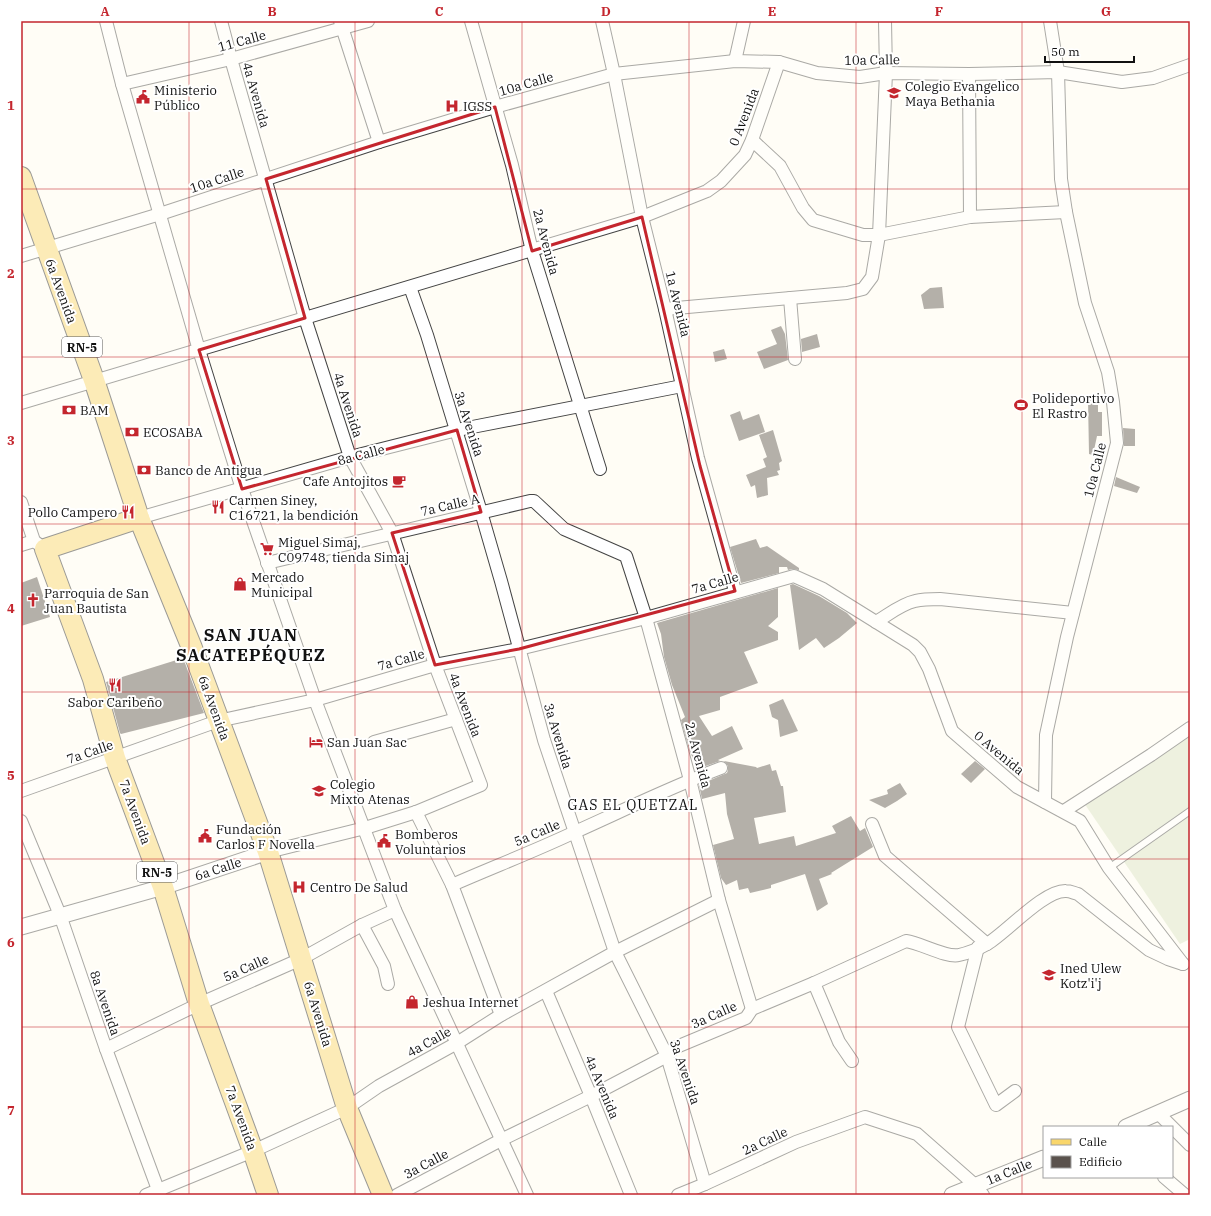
<svg xmlns="http://www.w3.org/2000/svg" width="1211" height="1216" viewBox="0 0 1211 1216" font-family="'IBM Plex Serif',serif">
<rect width="100%" height="100%" fill="#fffdf5"/>
<path fill="#d9e3c4" d="M1190,733V939L1180,944L1084,803Z"/>
<g fill="#5a524d">
<path d="M942,287L944,308L924,309L921,295L930,288Z"/>
<path d="M781,326L785,334L788,360L764,369L757,352L777,344L771,330Z"/>
<path d="M817,334L820,347L802,352L801,339Z"/>
<path d="M724,349L727,359L715,362L713,352Z"/>
<path d="M1088,400L1098,401V412H1102V436H1097L1093,455L1089,454Z"/>
<path d="M740,411L743,420L759,414L765,432L739,441L730,415Z"/>
<path d="M1123,428L1135,429V446H1124Z"/>
<path d="M773,430L782,461L779,463L780,470L777,471L779,475L767,478L768,495L757,498L755,485L751,487L746,475L766,467L763,459L767,457L759,435Z"/>
<path d="M1116,477L1140,487L1137,493L1114,486Z"/>
<path d="M756,539L760,548L767,546L799,568V570L792,569L788,570L787,567H779V573L741,583L730,547Z"/>
<path d="M37,577L50,617L21,626V583Z"/>
<path d="M793,584L819,596L847,613L857,623L839,638L824,648L816,638L799,650L790,585Z"/>
<path d="M778,588V617L768,626L778,632V640L744,652L758,683L720,697V710L699,716L712,736L732,726L743,749L718,760L720,761L697,769L689,749L681,720L685,717L672,685L664,657L661,634L657,623Z"/>
<path d="M183,658L204,713L121,734L120,733L106,682Z"/>
<path d="M783,699L798,731L780,737L778,720L772,717L769,705Z"/>
<path d="M724,761L756,767L757,768L770,764L772,771L776,770L781,786H783L786,812L754,818L759,844L794,836L796,846L836,833L832,826L851,816L860,831L865,828L873,847L831,873L832,874L819,879L828,904L817,911L805,874L771,885V888L750,893L748,888L739,890L737,880L726,885L721,878L713,845L734,839L727,814L725,793L702,799L699,785L727,773L728,770V766Z"/>
<path d="M975,761L985,769L971,783L961,774Z"/>
<path d="M900,783L907,794L897,801L885,808L869,800L888,794L887,790Z"/>
</g>
<g fill="none" stroke-linecap="round" stroke-linejoin="round">
<g stroke="#444" stroke-width="8">
<path id="service" d="M1109,868L1190,811"/>
</g>
<g stroke="#444" stroke-width="14">
<g id="minor">
<path d="M106,21L122,84L199,350L242,489L315,700L395,910L527,1195"/>
<path d="M221,21L231,59L305,318L350,457L392,533L435,665L481,785L416,812L365,828L268,852"/>
<path d="M340,21L379,142"/>
<path d="M471,21L512,165L532,251L600,469"/>
<path d="M602,21L614,74L642,217L665,309L698,458L735,591"/>
<path d="M735,61L744,21"/>
<path d="M969,74L970,217"/>
<path d="M122,84L231,59L368,21"/>
<path d="M752,140L780,166L803,208L813,220L863,235H879L970,217L1066,212"/>
<path d="M21,256L160,214L379,142L495,107L614,74L735,61L779,62L817,73L860,77L886,73L969,74L1058,72L1122,82L1153,78L1190,65"/>
<path d="M410,287L427,335L481,512L501,581L544,740L615,952L667,1056L705,1184"/>
<path d="M790,298L795,359"/>
<path d="M665,309L847,293L863,289L872,277L879,235L886,73L885,21"/>
<path d="M21,403L642,217L707,191L721,181L745,155L752,140L779,62"/>
<path d="M21,502L34,541L45,549"/>
<path d="M139,518L350,457L457,430L682,386"/>
<path d="M21,545L34,541"/>
<path d="M267,563L530,501H534L564,529L626,556L646,618L690,780L719,900L752,1009"/>
<path d="M876,622C888,615 901,604 915,601C923,599 932,599 940,599L1073,613"/>
<path d="M374,742L456,719"/>
<path d="M21,791L218,721L315,700L435,665L519,649L646,618L794,576L823,589L913,645L920,652L929,669L952,731L1017,787L1080,821L1109,868L1183,964"/>
<path d="M1045,802L1046,735L1067,637L1117,443L1113,402L1108,372L1085,303L1066,212L1061,179L1058,72L1050,21"/>
<path d="M1064,811L1151,755L1190,728"/>
<path d="M416,812L452,885L501,1015"/>
<path d="M21,821L60,915L106,1049L160,1195"/>
<path d="M872,824L885,856L987,944"/>
<path d="M452,885C493,867 535,851 575,832C624,810 671,787 721,768"/>
<path d="M362,925L384,966L388,984"/>
<path d="M978,947L958,1027L996,1105L1015,1091"/>
<path d="M814,983L839,1042L852,1061"/>
<path d="M546,991L591,1096L631,1195"/>
<path d="M106,1049L199,1004L301,959L362,925L395,910"/>
<path d="M1159,1114L1190,1145"/>
<path d="M1164,1177L1185,1195"/>
<path d="M146,1195L253,1151L347,1108L379,1086L457,1043L501,1015L615,952L719,900"/>
<path d="M397,1195L501,1140L591,1096L667,1056L674,1048L746,1018L752,1009L814,983L906,941C921,943 946,958 959,955C968,953 980,948 987,944C1007,932 1044,890 1066,891C1070,891 1074,893 1078,894L1149,950L1168,959L1183,964"/>
<path d="M678,1195L705,1184L796,1142L865,1117L917,1134L975,1185L983,1195"/>
</g>
</g>
<g stroke="#444" stroke-width="17">
<g id="tertiary">
<path d="M21,927L163,887L268,852"/>
<path d="M1126,1127L1190,1099"/>
<path d="M952,1195L1044,1158"/>
</g>
</g>
<g stroke="#222" stroke-width="22">
<g id="primary">
<path d="M21,177L94,380L139,518L192,648L268,852L347,1108L383,1195"/>
<path d="M139,518L45,549L93,679L115,758L163,887L199,1004L253,1151L268,1195"/>
</g>
</g>
<use href="#service" stroke="#fff" stroke-width="6"/>
<use href="#minor" stroke="#fff" stroke-width="12"/>
<use href="#tertiary" stroke="#fff" stroke-width="15"/>
<use href="#primary" stroke="#f9d66b" stroke-width="20"/>
</g>
<path d="M0 0H1211V1216H0ZM495,107L532,251L642,217L700,466L735,591L519,649L435,665L392,533L481,512L457,430L242,489L199,350L305,318L266,179Z" fill="#fffdf5" fill-opacity=".55" fill-rule="evenodd"/>
<path fill="none" stroke="#c4262e" stroke-width="3" stroke-linejoin="round" d="M495,107L532,251L642,217L700,466L735,591L519,649L435,665L392,533L481,512L457,430L242,489L199,350L305,318L266,179Z"/>
<path fill="none" stroke="#c4262e" stroke-width="1" stroke-opacity="0.55" d="M189,21V1195M355,21V1195M522,21V1195M689,21V1195M856,21V1195M1022,21V1195M21,189H1190M21,357H1190M21,524H1190M21,692H1190M21,859H1190M21,1027H1190"/>
<defs>
<g id="school-bare" transform="scale(1.08)"><path d="M0-5L7-2L0 1L-7-2ZM-4 1L0 2.5L4 1V4Q0 6-4 4Z" fill="#c4262e" stroke="#fff" stroke-width="2.5" paint-order="stroke"/></g>
<g id="civic-bare" transform="scale(1.08)"><path d="M-.6-6.5H3V-4.5H.6V-3L4-1V1h2V6H-6V1h2V-1L-.6-3ZM-1.2 2.5V6h2.4V2.5Z" fill="#c4262e" stroke="#fff" stroke-width="2.5" paint-order="stroke"/></g>
<g id="hospital-bare" transform="scale(1.08)"><path d="M-5-5h3v3.5h4V-5h3V5h-3V1.5h-4V5h-3Z" fill="#c4262e" stroke="#fff" stroke-width="2.5" paint-order="stroke"/></g>
<g id="stadium-bare" transform="scale(1.08)"><path d="M0-5a6.5 5 0 1 0 0 10a6.5 5 0 1 0 0-10ZM-3.5-1.8h7v3.6h-7Z" fill="#c4262e" stroke="#fff" stroke-width="2.5" paint-order="stroke"/></g>
<g id="bank-bare" transform="scale(1.08)"><path d="M-6-4H6V4H-6ZM0-2.3a2.3 2.3 0 1 0 0 4.6a2.3 2.3 0 1 0 0-4.6Z" fill="#c4262e" stroke="#fff" stroke-width="2.5" paint-order="stroke"/></g>
<g id="cafe-bare" transform="scale(1.08)"><path d="M-5.5-4.5H6V0H3Q3 3.5 0 3.5H-2.5Q-5.5 3.5-5.5 0ZM3-3.2v2h1.7v-2ZM-6 4.5H4V6H-6Z" fill="#c4262e" stroke="#fff" stroke-width="2.5" paint-order="stroke"/></g>
<g id="restaurant-bare" transform="scale(1.08)"><path d="M-5-6h1v4h1v-4h1v4h1v-4h1v5L-1.5 .5V6h-2V.5L-5-1ZM5-6V6H3V1.5H1.5Q1.5-4 5-6Z" fill="#c4262e" stroke="#fff" stroke-width="2.5" paint-order="stroke"/></g>
<g id="supermarket-bare" transform="scale(1.08)"><path d="M-6-5.5h2.5l.6 2H6L4.5 2H-2.5L-4.4-4H-6ZM-1.5 3.2a1.3 1.3 0 1 0 .1 0ZM3 3.2a1.3 1.3 0 1 0 .1 0Z" fill="#c4262e" stroke="#fff" stroke-width="2.5" paint-order="stroke"/></g>
<g id="shop-bare" transform="scale(1.08)"><path d="M-5-2.5h2.3a2.7 3.5 0 0 1 5.4 0H5L5.5 6h-11ZM-1.5-2.5h3a1.5 2.3 0 0 0-3 0Z" fill="#c4262e" stroke="#fff" stroke-width="2.5" paint-order="stroke"/></g>
<g id="church-bare" transform="scale(1.08)"><path d="M-1.2-6h2.4v3.5h3.3v2.4h-3.3V6h-2.4V-.1h-3.3v-2.4h3.3Z" fill="#c4262e" stroke="#fff" stroke-width="2.5" paint-order="stroke"/></g>
<g id="hotel-bare" transform="scale(1.08)"><path d="M-6-4.5h1.5V1H6V5H4.5V3h-9V5H-6ZM-4 0a1.8 1.8 0 1 1 3.6 0ZM.5 0V-2.5h3Q6-2.5 6 0Z" fill="#c4262e" stroke="#fff" stroke-width="2.5" paint-order="stroke"/></g>
<g id="university-bare" transform="scale(1.08)"><path d="M0-5L7-2L0 1L-7-2ZM-4 1L0 2.5L4 1V4Q0 6-4 4Z" fill="#c4262e" stroke="#fff" stroke-width="2.5" paint-order="stroke"/></g>
</defs>
<g fill-rule="evenodd">
<use href="#school-bare" x="894" y="93"/>
<use href="#civic-bare" x="143" y="97"/>
<use href="#hospital-bare" x="452" y="106"/>
<use href="#stadium-bare" x="1021" y="405"/>
<use href="#bank-bare" x="69" y="410"/>
<use href="#bank-bare" x="132" y="432"/>
<use href="#bank-bare" x="144" y="470"/>
<use href="#cafe-bare" x="399" y="481"/>
<use href="#restaurant-bare" x="218" y="507"/>
<use href="#restaurant-bare" x="128" y="512"/>
<use href="#supermarket-bare" x="267" y="549"/>
<use href="#shop-bare" x="240" y="584"/>
<use href="#church-bare" x="33" y="600"/>
<use href="#restaurant-bare" x="115" y="685"/>
<use href="#hotel-bare" x="316" y="742"/>
<use href="#school-bare" x="319" y="791"/>
<use href="#civic-bare" x="205" y="836"/>
<use href="#civic-bare" x="384" y="841"/>
<use href="#hospital-bare" x="299" y="887"/>
<use href="#university-bare" x="1049" y="975"/>
<use href="#shop-bare" x="412" y="1002"/>
</g>
<g text-anchor="middle" dominant-baseline="central" stroke-width="4" stroke-linejoin="round" paint-order="stroke">
<g fill="#fff" stroke="#585858" stroke-width="1">
<rect x="62" y="337" width="40" height="20" rx="3"/>
<rect x="137" y="862" width="40" height="20" rx="3"/>
</g>
<g font-size="12" font-weight="bold" fill="#111">
<text x="82" y="347">RN-5</text>
<text x="157" y="872">RN-5</text>
</g>
<g font-size="13" fill="#111" stroke="#fff">
<text transform="translate(242 41) rotate(-15)">11 Calle</text>
<text transform="translate(872 60) rotate(-1)">10a Calle</text>
<text transform="translate(526 84) rotate(-16)">10a Calle</text>
<text transform="translate(256 95) rotate(74)">4a Avenida</text>
<text transform="translate(744 117) rotate(-69)">0 Avenida</text>
<text transform="translate(217 180) rotate(-18)">10a Calle</text>
<text transform="translate(546 242) rotate(75)">2a Avenida</text>
<text transform="translate(61 291) rotate(70)">6a Avenida</text>
<text transform="translate(678 304) rotate(76)">1a Avenida</text>
<text transform="translate(348 405) rotate(72)">4a Avenida</text>
<text transform="translate(469 424) rotate(72)">3a Avenida</text>
<text transform="translate(361 455) rotate(-15)">8a Calle</text>
<text transform="translate(1095 470) rotate(-76)">10a Calle</text>
<text transform="translate(450 505) rotate(-13)">7a Calle A</text>
<text transform="translate(715 583) rotate(-16)">7a Calle</text>
<text transform="translate(401 660) rotate(-16)">7a Calle</text>
<text transform="translate(465 705) rotate(69)">4a Avenida</text>
<text transform="translate(214 708) rotate(70)">6a Avenida</text>
<text transform="translate(558 736) rotate(73)">3a Avenida</text>
<text transform="translate(90 752) rotate(-19)">7a Calle</text>
<text transform="translate(999 753) rotate(40)">0 Avenida</text>
<text transform="translate(698 755) rotate(75)">2a Avenida</text>
<text transform="translate(135 812) rotate(70)">7a Avenida</text>
<text transform="translate(537 833) rotate(-23)">5a Calle</text>
<text transform="translate(218 869) rotate(-18)">6a Calle</text>
<text transform="translate(246 968) rotate(-24)">5a Calle</text>
<text transform="translate(105 1003) rotate(71)">8a Avenida</text>
<text transform="translate(318 1014) rotate(73)">6a Avenida</text>
<text transform="translate(714 1015) rotate(-24)">3a Calle</text>
<text transform="translate(429 1042) rotate(-29)">4a Calle</text>
<text transform="translate(685 1072) rotate(71)">3a Avenida</text>
<text transform="translate(602 1087) rotate(67)">4a Avenida</text>
<text transform="translate(241 1118) rotate(70)">7a Avenida</text>
<text transform="translate(765 1141) rotate(-25)">2a Calle</text>
<text transform="translate(426 1164) rotate(-28)">3a Calle</text>
<text transform="translate(1009 1172) rotate(-22)">1a Calle</text>
</g>
<g font-size="13" fill="#111" stroke="#fff" text-anchor="start">
<text x="905" y="86">Colegio Evangelico<tspan x="905" dy="15">Maya Bethania</tspan></text>
<text x="154" y="90">Ministerio<tspan x="154" dy="15">Público</tspan></text>
<text x="463" y="106">IGSS</text>
<text x="1032" y="398">Polideportivo<tspan x="1032" dy="15">El Rastro</tspan></text>
<text x="80" y="410">BAM</text>
<text x="143" y="432">ECOSABA</text>
<text x="155" y="470">Banco de Antigua</text>
<text x="388" y="481" text-anchor="end">Cafe Antojitos</text>
<text x="229" y="500">Carmen Siney,<tspan x="229" dy="15">C16721, la bendición</tspan></text>
<text x="117" y="512" text-anchor="end">Pollo Campero</text>
<text x="278" y="542">Miguel Simaj,<tspan x="278" dy="15">C09748, tienda Simaj</tspan></text>
<text x="251" y="577">Mercado<tspan x="251" dy="15">Municipal</tspan></text>
<text x="44" y="593">Parroquia de San<tspan x="44" dy="15">Juan Bautista</tspan></text>
<text x="115" y="702" text-anchor="middle">Sabor Caribeño</text>
<text x="327" y="742">San Juan Sac</text>
<text x="330" y="784">Colegio<tspan x="330" dy="15">Mixto Atenas</tspan></text>
<text x="216" y="829">Fundación<tspan x="216" dy="15">Carlos F Novella</tspan></text>
<text x="395" y="834">Bomberos<tspan x="395" dy="15">Voluntarios</tspan></text>
<text x="310" y="887">Centro De Salud</text>
<text x="1060" y="968">Ined Ulew<tspan x="1060" dy="15">Kotz'i'j</tspan></text>
<text x="423" y="1002">Jeshua Internet</text>
</g>
<g font-size="14" letter-spacing="1" fill="#111" stroke="#fff">
<text x="633" y="805">GAS EL QUETZAL</text>
</g>
<g font-size="17" font-weight="bold" letter-spacing="1" fill="#111" stroke="#fff">
<text x="251" y="635">SAN JUAN<tspan x="251" dy="20">SACATEPÉQUEZ</tspan></text>
</g>
</g>
<rect width="1211" height="1216" fill="none" stroke="#ffffff" stroke-width="44"/>
<rect x="1043" y="1126" width="130" height="52" fill="#ffffff" stroke="#a0a0a0"/>
<rect x="1051" y="1139" width="20" height="6" fill="#f9d66b" stroke="#a0a0a0"/>
<text x="1079" y="1146" font-size="12" fill="#111111">Calle</text>
<rect x="1051" y="1156" width="20" height="12" fill="#5a524d" stroke="#a0a0a0"/>
<text x="1079" y="1166" font-size="12" fill="#111111">Edificio</text>
<path d="M1045 56v6h89v-6" fill="none" stroke="#111111" stroke-width="2"/>
<text x="1051" y="56" font-size="12" fill="#111111" stroke="#ffffff" stroke-width="3" paint-order="stroke">50 m</text>
<rect x="22" y="22" width="1167" height="1172" fill="none" stroke="#c4262e" stroke-width="1.5"/>
<g font-size="13" text-anchor="middle" font-weight="bold" fill="#c4262e">
<text x="105" y="16">A</text>
<text x="272" y="16">B</text>
<text x="439" y="16">C</text>
<text x="606" y="16">D</text>
<text x="772" y="16">E</text>
<text x="939" y="16">F</text>
<text x="1106" y="16">G</text>
<text x="11" y="110">1</text>
<text x="11" y="278">2</text>
<text x="11" y="445">3</text>
<text x="11" y="613">4</text>
<text x="11" y="780">5</text>
<text x="11" y="947">6</text>
<text x="11" y="1115">7</text>
</g>
</svg>
